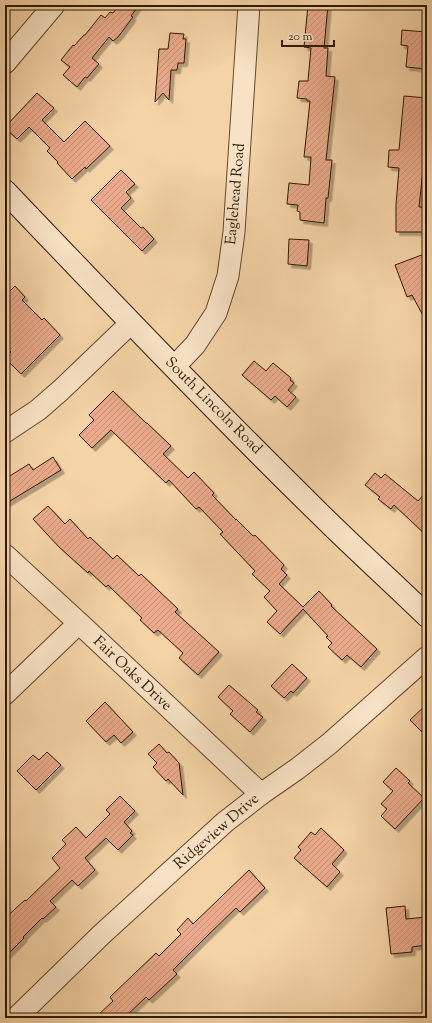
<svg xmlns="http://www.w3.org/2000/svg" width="432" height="1023" viewBox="0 0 432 1023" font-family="'Sorts Mill Goudy',serif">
<defs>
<pattern id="building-hatch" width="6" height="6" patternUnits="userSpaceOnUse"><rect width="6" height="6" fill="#eaaa8b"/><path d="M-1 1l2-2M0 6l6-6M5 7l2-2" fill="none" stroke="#c99276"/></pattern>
<filter id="shadow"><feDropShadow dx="3.5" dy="3.5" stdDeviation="0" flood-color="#0004"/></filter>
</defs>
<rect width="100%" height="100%" fill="#f4d3a6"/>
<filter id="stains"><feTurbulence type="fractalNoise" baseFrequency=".005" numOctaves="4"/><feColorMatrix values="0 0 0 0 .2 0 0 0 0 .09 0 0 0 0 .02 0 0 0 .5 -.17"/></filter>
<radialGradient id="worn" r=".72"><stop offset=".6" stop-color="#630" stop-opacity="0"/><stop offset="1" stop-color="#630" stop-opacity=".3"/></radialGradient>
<g fill="url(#building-hatch)" stroke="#2e1900" filter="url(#shadow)">
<path d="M119,5H139L131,16L133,17L118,37L113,41L109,37L92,58L99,64L87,78L85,77L77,87L63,75L70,67L61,60L73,45L74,46L84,35H85L101,15L105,18L110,12L113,13Z"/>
<path d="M308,5H328L324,48H328L326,76L335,77L326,160H332L328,198H326L324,223L300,220V212L297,211L298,205L287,204L289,183L309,185L311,157H304L310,101H307V99L297,98L299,81H308L311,48L304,47Z"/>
<path d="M402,30L427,32V69L406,67L408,46L401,45Z"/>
<path d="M170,33L184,34L183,39H186L184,63H178L177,70H171L169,100L163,93L155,102L159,49H168Z"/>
<path d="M37,93L54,108L42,120L64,142L85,121L110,146L86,169L85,167L72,179L57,163L58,162L47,151L50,148L29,127L17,139L5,128V127Z"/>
<path d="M404,96L427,98V117L424,153H427V171L423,170L419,207H426V232H396V205L399,168L388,167L389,150H399Z"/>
<path d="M121,170L135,184L126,192L131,198L121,208L141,228L143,227L154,239L142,251L91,200Z"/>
<path d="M289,239L309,240L307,266L288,264Z"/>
<path d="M427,253V323L412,295L407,297L395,265Z"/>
<path d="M15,286L25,297L22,300L42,320L44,318L60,335L21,374L5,358L11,352L5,346V296Z"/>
<path d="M254,361L266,371L273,363L291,378L290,380L294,383L288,390L296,397L287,407L275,396L271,400L242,375Z"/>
<path d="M113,391L146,423H147L171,446L163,454L188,478L194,472L214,493L212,495L236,520V519L253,536L255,535L284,565L281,569L287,575L279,584L303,607L319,591L332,605L331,606L377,649L361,667L347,655L342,660L328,647L332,643L326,637L328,636L303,609L280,634L267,622L277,611L264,597L270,591L252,574L255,571L220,534L223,532L199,507L196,509L169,480L166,483L111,430L92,448L79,435L94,420L89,415Z"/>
<path d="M53,457L61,470L5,504V479L29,464L33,470Z"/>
<path d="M375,473L381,478L385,474L418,501L427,491V536L394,505L391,509L378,499L380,497L365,485Z"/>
<path d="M48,506L65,524L70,519L88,539L90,537L113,559L117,555L139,576L141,574L178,609L175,612L219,652L198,675L179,658L183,653L158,630L154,633L140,620L142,618L108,585L106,587L89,571L88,573L59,547L33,519Z"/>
<path d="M292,664L307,678L293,693L291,691L284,698L271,686Z"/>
<path d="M229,685L258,710L256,712L263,717L250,732L230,714L233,711L218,697Z"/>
<path d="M105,702L133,732L121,743L114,735L106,742L86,721Z"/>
<path d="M427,704V737L410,720Z"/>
<path d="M159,744L167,753L169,752L179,763L183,795L168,779L166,781L153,767L157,763L148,754Z"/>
<path d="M47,752L61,765L36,790L17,771L33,755L39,760Z"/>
<path d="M396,768L410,781L408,783L424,798L395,829L381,816L387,809L381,804L393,791L383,782Z"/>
<path d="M120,796L135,811L124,822L132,831L130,833L133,835L118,850L106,838L85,858L95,870L78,886L72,880L50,901L56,907L43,919L42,918L23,937L24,938L5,957V918L25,900L26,901L60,868L52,858L66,844L62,840L76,827L86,838L110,814L106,810Z"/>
<path d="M321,828L344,850L332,864L340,872L327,887L294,858L301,850L298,847L311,832L315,835Z"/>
<path d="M249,870L265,888L240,912L236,908L206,937L173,970L177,974L149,1000L146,997L124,1018H95L113,1001L110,997L134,974L156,953L159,956L181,934L177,930L188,918L193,924Z"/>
<path d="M405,906L406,919L427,917V945L412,947V952L391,954L386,908Z"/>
</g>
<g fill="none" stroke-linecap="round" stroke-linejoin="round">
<g stroke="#60482a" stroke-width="23">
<g id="street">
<path d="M5,63L54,5"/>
<path d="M174,367L195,345L216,313L228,276L234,232L249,5"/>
<path d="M5,432L38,410L61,390L131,323"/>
<path d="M5,555L79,623"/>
<path d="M5,694L79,623L261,794"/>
<path d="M16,1018L101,935L225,822L261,794L297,769L329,744L427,657"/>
</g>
</g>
<g stroke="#2e1900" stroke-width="24">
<path id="secondary" d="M5,191C108,299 211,407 318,512C353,547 391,581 427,616"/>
</g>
<use href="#street" stroke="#f8e2c5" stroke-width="21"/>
<use href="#secondary" stroke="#f8e2c5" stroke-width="22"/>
</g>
<g text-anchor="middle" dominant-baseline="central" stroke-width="3" stroke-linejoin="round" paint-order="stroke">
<g font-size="15" fill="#2e1900" stroke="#f8e2c5">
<text transform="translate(236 194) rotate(-85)">Eaglehead Road</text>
<text transform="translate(213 406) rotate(45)">South Lincoln Road</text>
<text transform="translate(132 674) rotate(43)">Fair Oaks Drive</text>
<text transform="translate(217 832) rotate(-41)">Ridgeview Drive</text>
</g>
</g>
<rect width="432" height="1023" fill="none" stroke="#f4d3a6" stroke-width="20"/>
<rect x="6" y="6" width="420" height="1011" fill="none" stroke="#2e1900" stroke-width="2"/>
<rect x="10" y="10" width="412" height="1003" fill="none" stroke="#2e1900"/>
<path d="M282 40v6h52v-6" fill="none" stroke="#2e1900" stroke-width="2"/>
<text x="288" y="40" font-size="12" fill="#2e1900" stroke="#f8e2c5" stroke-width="3" paint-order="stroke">20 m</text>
<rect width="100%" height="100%" filter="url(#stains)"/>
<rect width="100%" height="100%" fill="url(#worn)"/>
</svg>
